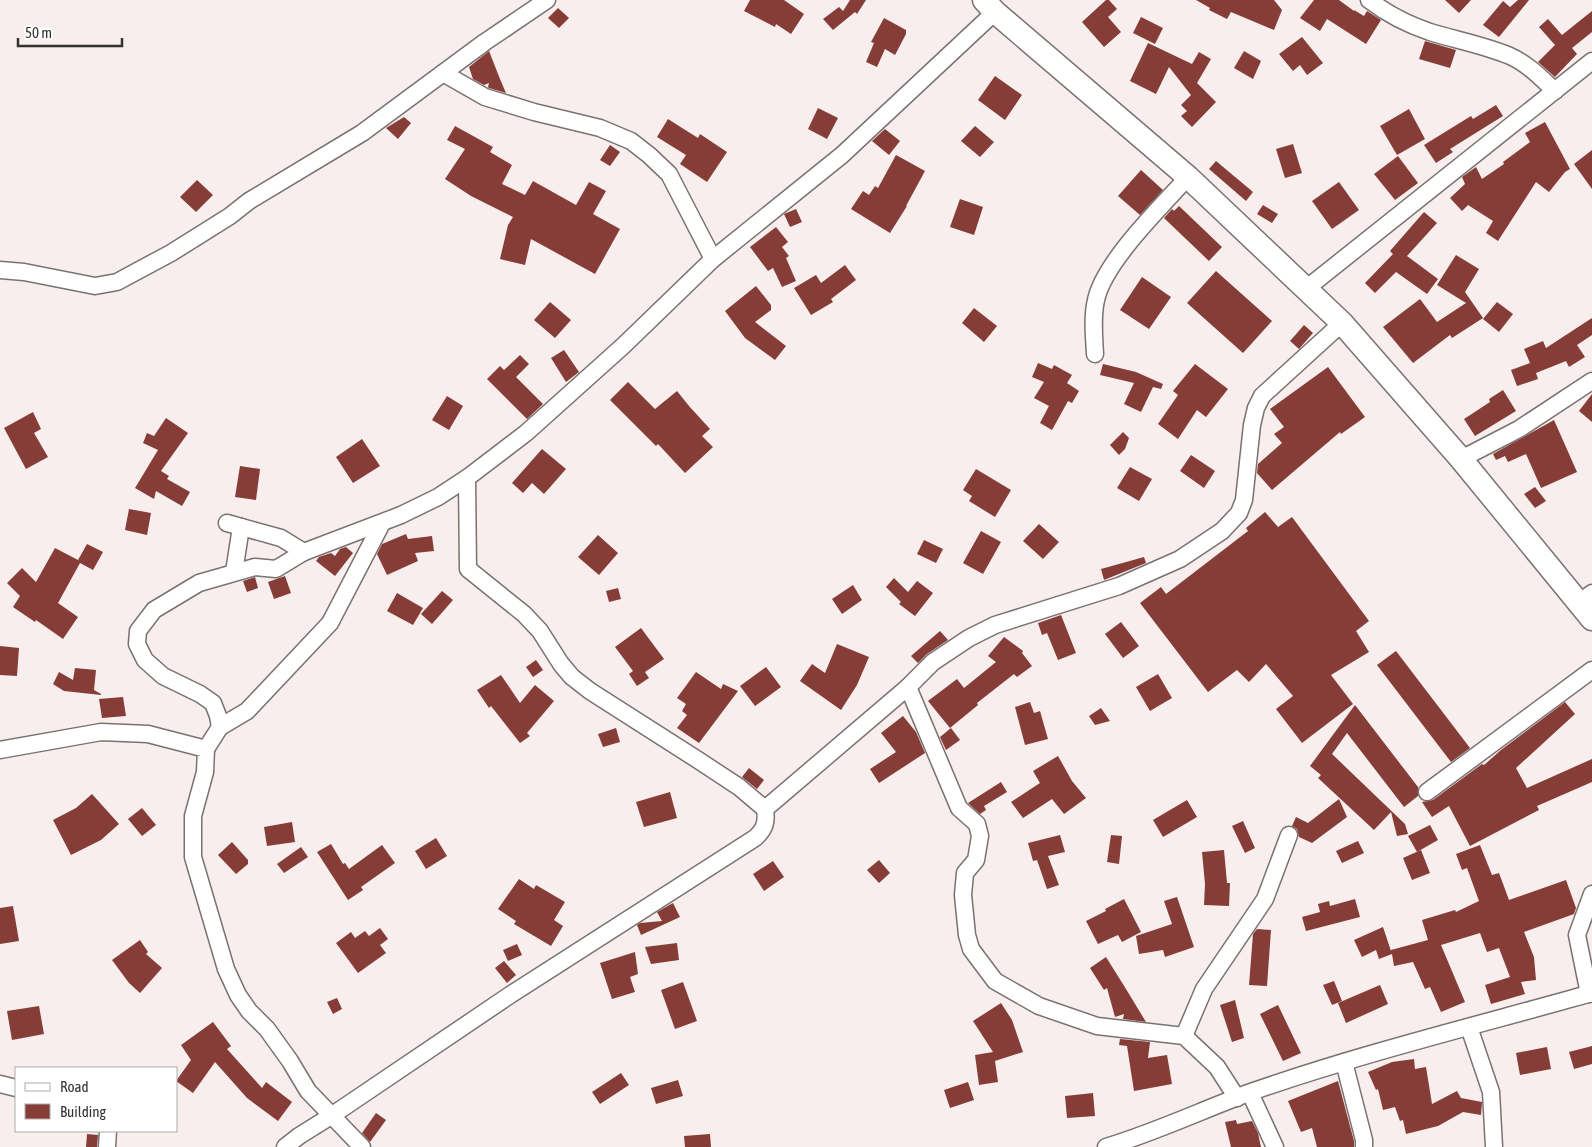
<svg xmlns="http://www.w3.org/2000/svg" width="1592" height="1147" viewBox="0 0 1592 1147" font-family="'Asap Condensed',sans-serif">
<rect width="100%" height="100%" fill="#f7eeed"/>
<g fill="#863d37">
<path d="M750,0H784L804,14L791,34L776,24L775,27L744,11Z"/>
<path d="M850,0H866L857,14L855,12L833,30L823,19L839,7L843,11Z"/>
<path d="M1106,0H1109L1117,9L1108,17L1121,32L1104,47L1082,22Z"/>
<path d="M1196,0H1274L1282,10L1274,30L1231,12L1227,19L1209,10L1210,8Z"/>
<path d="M1314,0H1339L1354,11V10L1364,16L1367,11L1381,20L1366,44L1327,19L1320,31L1300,18Z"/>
<path d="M1445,0H1471L1459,13Z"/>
<path d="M1518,0H1529L1499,37L1483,25L1503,1L1510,7Z"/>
<path d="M558,8L569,18L559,28L548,18Z"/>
<path d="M1592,11V32L1572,48L1577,54L1555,77L1538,62L1555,45L1539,27L1548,19L1562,35Z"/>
<path d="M1141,17L1163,28L1155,44L1133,33Z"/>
<path d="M884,18L906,30V34L895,55L885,49L877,67L866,62L874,43L871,42Z"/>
<path d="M1302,37L1323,63L1307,75L1300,65L1293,71L1279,54Z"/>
<path d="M1425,41L1456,50L1450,68L1419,59Z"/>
<path d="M1148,43L1192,64L1199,52L1211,59L1197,83L1216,102L1192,127L1181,116L1187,111L1181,105L1191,95L1169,67L1156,94L1130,81Z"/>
<path d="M489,51L500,79L506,93L489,88L488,87L489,83L484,85L473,79L469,67Z"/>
<path d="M1244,51L1261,61L1253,79L1234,68Z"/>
<path d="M995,76L1022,95L1005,120L978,100Z"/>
<path d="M1496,105L1503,116L1450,149L1453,152L1436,163L1424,145L1471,116L1473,119Z"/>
<path d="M818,108L838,118L827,139L808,129Z"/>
<path d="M1409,109L1425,139L1397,155L1380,126Z"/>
<path d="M404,117L411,123L398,139L386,128Z"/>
<path d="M668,119L698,138L700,134L727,152L707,182L680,164L686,155L657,137Z"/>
<path d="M1545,122L1570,169L1565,172L1549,192L1536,182L1498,241L1486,233L1493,221L1468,205L1462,211L1450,198L1465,184L1462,177L1476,167L1482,179L1504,164L1503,162L1530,142L1525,133Z"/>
<path d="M455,126L493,147L490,152L512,165L502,184L525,195L533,181L576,205L589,182L606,191L593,214L620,229L595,274L531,239L525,265L500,259L508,225L513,217L471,196L445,179L465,149L447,140Z"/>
<path d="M975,126L994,142L980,157L961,141Z"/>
<path d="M885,129L900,141L889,155L872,141Z"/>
<path d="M1293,144L1302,173L1285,178L1276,149Z"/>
<path d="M610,145L620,152L610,166L600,160Z"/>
<path d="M1592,150V189L1574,164Z"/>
<path d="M896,155L925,171L906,206H907L890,233L851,209L863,191L869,195L875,186L878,188Z"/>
<path d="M1398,156L1418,183L1395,200L1374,174Z"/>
<path d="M1216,161L1253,192L1246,201L1209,169Z"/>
<path d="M1141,170L1163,190L1140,215L1118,196Z"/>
<path d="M197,180L213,195L196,212L180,197Z"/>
<path d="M1339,182L1359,210L1332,229L1312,201Z"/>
<path d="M960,199L983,207L974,235L950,227Z"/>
<path d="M1263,205L1278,214L1272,223L1257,214Z"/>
<path d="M1179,206L1222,247L1209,261L1164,218L1172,209L1174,211Z"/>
<path d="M796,209L802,222L790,227L784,214Z"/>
<path d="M1424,212L1437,223L1407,256L1438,279L1427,294L1396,272L1375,293L1365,283L1393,254L1390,251Z"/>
<path d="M776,227L788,242L782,247L789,256L786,258L796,281L782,287L773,268L768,271L750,247Z"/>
<path d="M1456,255L1479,269L1465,292L1483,318L1452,338L1450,335L1413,363L1383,327L1420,299L1437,322L1466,303L1437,285Z"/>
<path d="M845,265L856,280L831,299L833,302L811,315L794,288L816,275L821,283Z"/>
<path d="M1216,271L1272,321L1243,353L1187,303Z"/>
<path d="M1142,277L1171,297L1149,329L1120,310Z"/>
<path d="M756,286L771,305V310L755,322L786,346L775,360L745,338L725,311Z"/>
<path d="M550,302L571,320L555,338L534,320Z"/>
<path d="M1497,302L1513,314L1499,332L1483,319Z"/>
<path d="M974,308L997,326L984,342L962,323Z"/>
<path d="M1592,318V335L1577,345L1585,357L1569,367L1566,361L1536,373L1538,379L1517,386L1511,370L1530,363L1524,349L1543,341L1546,348Z"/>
<path d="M1304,325L1313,333L1299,349L1290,341Z"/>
<path d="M564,350L579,372L566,382L551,358Z"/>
<path d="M520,355L529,364L516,377L543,404L527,419L487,379L500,366L504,370Z"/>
<path d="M1038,363L1052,369L1054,365L1072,375L1067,383L1079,391L1072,403L1068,401L1052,430L1040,423L1049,406L1034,398L1044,382L1032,377Z"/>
<path d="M1103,364L1136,372L1163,384L1161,389L1153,387L1141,412L1124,404L1134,383L1100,375Z"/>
<path d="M1195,364L1228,389L1206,417L1197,410L1178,439L1158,424L1178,395L1173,391Z"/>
<path d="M1328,367L1365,417L1341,434L1340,432L1272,490L1257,473L1258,464L1282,443L1274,434L1284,427L1270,409Z"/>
<path d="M628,382L655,409L677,391L689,406L710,429L702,436L713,447L685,473L658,444L656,446L610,400Z"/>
<path d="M1503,390L1516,411L1475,436L1464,419L1490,402L1489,399Z"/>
<path d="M1592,394V422L1579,411Z"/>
<path d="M447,396L463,406L449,430L432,420Z"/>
<path d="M33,412L41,429L34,433L48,457L26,469L4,428Z"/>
<path d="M166,418L188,433L161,471L169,476L167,479L190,492L182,506L156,491L154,499L135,488L158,450L143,443L147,433L154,436Z"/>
<path d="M1554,420L1577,472L1541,488L1526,454L1508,462L1505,456L1496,460L1493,454Z"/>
<path d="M1123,432L1129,438L1125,449L1119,455L1110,445Z"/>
<path d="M362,439L380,466L353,483L336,457Z"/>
<path d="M542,449L566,469L544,494L532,483L523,493L512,483Z"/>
<path d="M1191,455L1215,471L1204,488L1180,471Z"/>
<path d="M240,466L260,469L256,500L235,497Z"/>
<path d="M1130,467L1152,479L1139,501L1117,488Z"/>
<path d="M976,469L1011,490L995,517L969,501L972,496L963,490Z"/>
<path d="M1535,487L1546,501L1535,508L1524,494Z"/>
<path d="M129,509L151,513L147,535L125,530Z"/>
<path d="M1265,512L1278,527L1292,517L1369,621L1356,631L1369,652L1331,675L1353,704L1302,743L1276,709L1293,696L1266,664L1249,682L1237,670L1208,692L1140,603L1161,587L1166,594L1248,531L1246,528Z"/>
<path d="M1039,524L1059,542L1043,559L1023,541Z"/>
<path d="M981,531L1001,542L983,574L963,563Z"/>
<path d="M406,534L408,539L432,536L434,551L415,553L418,561L387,575L377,554L382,544Z"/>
<path d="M598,535L618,553L599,575L578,557Z"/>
<path d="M924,540L943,549L936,563L917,554Z"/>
<path d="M87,544L103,552L93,570L80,563L58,603L78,617L63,639L36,620L35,622L13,607L20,596L7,583L22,568L36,582L55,548L78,560Z"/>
<path d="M346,547L353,553L335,576L316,561L319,557L331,553L335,556L340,549Z"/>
<path d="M1144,557L1146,563L1104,580L1101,569Z"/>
<path d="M285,576L291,593L274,599L268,582Z"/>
<path d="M255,577L258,588L247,592L243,581Z"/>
<path d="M894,578L908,592L917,581L933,593L915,616L899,604L901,602L886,587Z"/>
<path d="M853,585L862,600L842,614L832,599Z"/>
<path d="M618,588L621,599L609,602L606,591Z"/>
<path d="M442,591L453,600L432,624L421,614Z"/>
<path d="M397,593L423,608L413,625L387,611Z"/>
<path d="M1061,615L1076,653L1058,660L1047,633L1042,635L1038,623Z"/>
<path d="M1121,622L1139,646L1123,658L1105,634Z"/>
<path d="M641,628L664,659L645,672L649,678L637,686L629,674L633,671L615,647Z"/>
<path d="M940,631L948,640L927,654L918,663L911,656Z"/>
<path d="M1004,637L1023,651L1022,653L1032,666L1017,677L1014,674L977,703L978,705L950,728L928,701L957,679L964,688L996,662L988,656Z"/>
<path d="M837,644L869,657L857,685L841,710L800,681L812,664L825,673Z"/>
<path d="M0,646L19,648L17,676L0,675Z"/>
<path d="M1396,651L1470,748L1451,762L1377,665Z"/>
<path d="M536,660L543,670L533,677L526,667Z"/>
<path d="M766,667L781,687L755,706L740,686Z"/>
<path d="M75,668L96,670L94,690L101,694V695L64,691L53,684L59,672L73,680Z"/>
<path d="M696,672L721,689L723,684L738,691L699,743L677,728L687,715L682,711L686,704L677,698Z"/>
<path d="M1158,674L1172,698L1150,711L1136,687Z"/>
<path d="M501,675L520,703L535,685L554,701L527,733L530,736L520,743L491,706L489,708L477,690Z"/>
<path d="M123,697L126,716L102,718L99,699Z"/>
<path d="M1030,702L1034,713L1040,711L1048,739L1025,745L1015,707Z"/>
<path d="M1565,702L1575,714L1516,768L1527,788L1592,759V782L1537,806L1539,810L1470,846L1449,806L1432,817L1422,802L1433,800L1482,764L1484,765L1501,750Z"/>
<path d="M1355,705L1418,787V796L1404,807L1347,733L1332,754L1405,824L1408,834L1397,836L1391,812L1374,830L1318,778L1321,775L1310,766Z"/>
<path d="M1101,708L1110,721L1095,725L1089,716Z"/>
<path d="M903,716L916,732L925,753L879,783L870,769L896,752L881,733Z"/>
<path d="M616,728L620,742L603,747L598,734Z"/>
<path d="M951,728L960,740L946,750L940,737Z"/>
<path d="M1058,756L1072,781L1086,798L1064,814L1052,799L1023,818L1011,802L1040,783L1033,771Z"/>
<path d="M749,768L764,780L757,789L742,777Z"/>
<path d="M1001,782L1007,792L984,806L986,810L980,814L968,803Z"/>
<path d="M670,792L677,818L644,827L636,802Z"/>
<path d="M92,794L119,824L101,840L71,855L53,820L76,808Z"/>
<path d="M1339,799L1347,817L1312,843L1299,837L1297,829L1292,826L1296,817L1308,823Z"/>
<path d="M1187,800L1197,817L1163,837L1153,820Z"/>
<path d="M142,808L156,825L142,836L128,819Z"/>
<path d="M1243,821L1255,848L1245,853L1232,826Z"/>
<path d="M292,822L295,842L267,846L264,827Z"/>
<path d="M1430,825L1438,840L1417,852L1408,836Z"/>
<path d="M1060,835L1065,852L1048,856L1059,885L1047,889L1037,860L1033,861L1028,843Z"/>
<path d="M1111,835L1122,836L1119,864L1107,862Z"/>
<path d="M436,838L447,856L426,869L415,851Z"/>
<path d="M1358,841L1364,853L1342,863L1336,851Z"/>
<path d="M232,842L248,860V864L236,874L218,855Z"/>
<path d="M331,844L343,864L345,863L349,869L382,845L395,863L361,887L363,890L348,900L317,852Z"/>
<path d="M1480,845L1492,875L1499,873L1509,900L1566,880L1576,908L1574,914L1524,932L1534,957L1536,980L1521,982L1525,994L1491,1004L1485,985L1510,977L1499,948L1487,952L1480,933L1441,945L1465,1002L1441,1012L1430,987L1425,989L1413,962L1394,966L1392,954L1379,959L1376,950L1362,957L1354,940L1383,927L1391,951V950L1428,940L1422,920L1455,910L1456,912L1479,901L1467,868L1462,870L1456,854Z"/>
<path d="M301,847L308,857L284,873L277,864Z"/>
<path d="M1224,850L1227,883H1230L1229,906L1204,905L1205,884L1202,852Z"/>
<path d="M1421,850L1430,873L1412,880L1403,858Z"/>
<path d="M879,860L890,873L879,883L867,870Z"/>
<path d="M773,861L784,877L764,891L753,874Z"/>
<path d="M519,879L534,889L536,885L565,902L554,920L563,926L551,946L514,924L516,921L498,909Z"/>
<path d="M1177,897L1194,947L1165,957L1163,950L1139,954L1136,936L1172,924L1164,901Z"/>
<path d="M1124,899L1141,932L1122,942L1118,935L1098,944L1086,921L1106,911L1105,909Z"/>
<path d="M1355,899L1360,917L1306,931L1302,917L1320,912L1318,904L1329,901L1330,906Z"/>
<path d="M673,903L680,917L641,935L637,925L640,923L662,921L657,912Z"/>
<path d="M13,906L19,941L0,944V908Z"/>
<path d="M380,928L388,939L380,945L386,953L358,973L336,943L351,932L355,938L365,931L369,936Z"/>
<path d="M1257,929L1271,930L1267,986L1249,985L1253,934Z"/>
<path d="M140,940L148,952L146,954L162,968L140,993L129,983L112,960Z"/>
<path d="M677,943L679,960L651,964L645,947Z"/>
<path d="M517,944L522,955L508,961L503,950Z"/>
<path d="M635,952L638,974L630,977L635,992L612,999L600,963Z"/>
<path d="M1106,957L1126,989L1146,1022L1123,1019L1124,1014L1115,1017L1107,988L1104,990L1090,968Z"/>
<path d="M504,961L516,975L507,983L495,968Z"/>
<path d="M1334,981L1342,1001L1332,1005L1323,985Z"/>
<path d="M683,982L697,1021L675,1029L661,990Z"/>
<path d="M1380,985L1388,1004L1346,1023L1338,1003Z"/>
<path d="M337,998L342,1009L333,1014L327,1002Z"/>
<path d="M1235,1000L1244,1038L1232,1042L1220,1005Z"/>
<path d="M1001,1003L1012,1020L1023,1052L995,1061L998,1082L979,1085L975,1055L993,1052L973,1021Z"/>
<path d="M1278,1005L1301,1053L1283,1061L1260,1014Z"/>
<path d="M39,1006L44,1034L12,1040L7,1011Z"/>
<path d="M213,1022L231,1046L227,1049L262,1088L266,1082L292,1102L278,1121L247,1098L215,1062L193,1093L176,1081L191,1060L181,1045Z"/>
<path d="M1120,1039L1150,1042L1148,1058L1167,1055L1172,1084L1134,1091L1127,1046L1119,1045Z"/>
<path d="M1592,1046V1064L1574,1069L1569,1052Z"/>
<path d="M1547,1047L1551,1069L1520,1075L1516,1053Z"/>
<path d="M1414,1059L1415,1069L1426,1067L1432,1104L1457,1091L1461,1098L1482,1102L1481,1115L1463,1112L1438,1126L1406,1134L1403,1120L1400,1121L1395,1107L1383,1110L1378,1089L1376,1090L1368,1072L1392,1062Z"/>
<path d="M621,1073L629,1085L600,1104L592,1092Z"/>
<path d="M678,1080L683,1096L656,1104L651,1088Z"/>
<path d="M1338,1081L1354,1141V1147H1317L1312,1128L1301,1132L1288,1101Z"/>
<path d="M968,1082L974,1100L950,1108L944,1090Z"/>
<path d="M1093,1093L1095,1116L1067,1118L1065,1096Z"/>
<path d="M376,1113L386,1120L370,1142L362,1133Z"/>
<path d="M1236,1120L1237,1124L1252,1121L1258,1133L1261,1147H1231L1225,1122Z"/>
<path d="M87,1134L98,1135L97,1147H86Z"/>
<path d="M710,1134L711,1147H685L684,1136Z"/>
</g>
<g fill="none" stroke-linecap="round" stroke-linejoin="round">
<g stroke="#7a7271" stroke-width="19">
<g id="street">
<path d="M1369,0C1386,13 1409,25 1430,32C1456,40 1484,45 1510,56C1528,64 1541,78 1555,91"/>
<path d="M443,73L485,97L534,112L600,128L631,141L649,155L669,174L713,259"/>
<path d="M0,270L24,272L95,286L117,282L171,253L230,216L249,201L362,133L485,42L547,0"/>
<path d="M1307,288L1592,61"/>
<path d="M1095,354C1094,336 1092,317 1096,300C1104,262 1161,207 1188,177"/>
<path d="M1461,459L1519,429L1592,381"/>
<path d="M467,478L468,569L524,614L540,631L561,664L572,677L590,691L698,760L739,787L765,809"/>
<path d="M227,523L281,538L304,552L401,515L438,497L467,478L526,433L623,346L713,259L842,155L995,12"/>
<path d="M234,572L241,527"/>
<path d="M1579,603L1592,593"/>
<path d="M908,687L959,808L977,824L980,836L976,860L965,873L963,895L967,935L971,949L995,981L1039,1006L1097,1026L1184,1036L1217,1067L1237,1098"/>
<path d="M220,727L247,711L330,623L382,523"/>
<path d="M206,749L220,727L218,716L213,703L200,694L163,676L145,660L137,644L138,631L154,610L199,583L255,567L276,569L304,552"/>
<path d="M0,750L101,732L148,734L206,749L205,772L193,816V857L226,969L238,995L249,1011L267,1029L290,1061L308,1091L362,1147"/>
<path d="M1427,792L1592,670"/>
<path d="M1589,994L1577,935L1592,894"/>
<path d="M1469,1027L1491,1092L1494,1147"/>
<path d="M1184,1036L1204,989L1265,899L1289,835"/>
<path d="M1344,1062L1364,1140V1147"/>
<path d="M0,1084L16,1088"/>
<path d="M1250,1093L1275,1147"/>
<path d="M107,1147L108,1131"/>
<path d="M285,1147L299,1136L331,1116L510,995L755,838C765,829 767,822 765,809L908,687L933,662L969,638L995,625L1119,586L1180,559L1222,531L1239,513L1244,500L1252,425L1256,408L1262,396L1342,323"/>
<path d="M1106,1147C1156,1132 1202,1110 1251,1092C1363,1053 1478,1025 1592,993"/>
</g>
</g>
<g stroke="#7a7271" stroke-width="25">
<path id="secondary" d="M984,0L995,12L1188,177L1342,323L1461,459L1592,619"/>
</g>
<use href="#street" stroke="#fff" stroke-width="16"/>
<use href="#secondary" stroke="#fff" stroke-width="22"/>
</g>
<rect x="15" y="1067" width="162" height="65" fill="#ffffff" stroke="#aeadad"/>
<rect x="25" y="1083" width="25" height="8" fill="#ffffff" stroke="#aeadad"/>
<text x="60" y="1092" font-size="15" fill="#343131">Road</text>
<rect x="25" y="1104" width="25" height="15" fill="#863d37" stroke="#aeadad"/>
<text x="60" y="1117" font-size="15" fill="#343131">Building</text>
<path d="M18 38v8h104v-8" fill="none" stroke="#343131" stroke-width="2.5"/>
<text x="25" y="38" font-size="15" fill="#343131" stroke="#ffffff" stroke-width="4" paint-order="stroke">50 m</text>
</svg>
